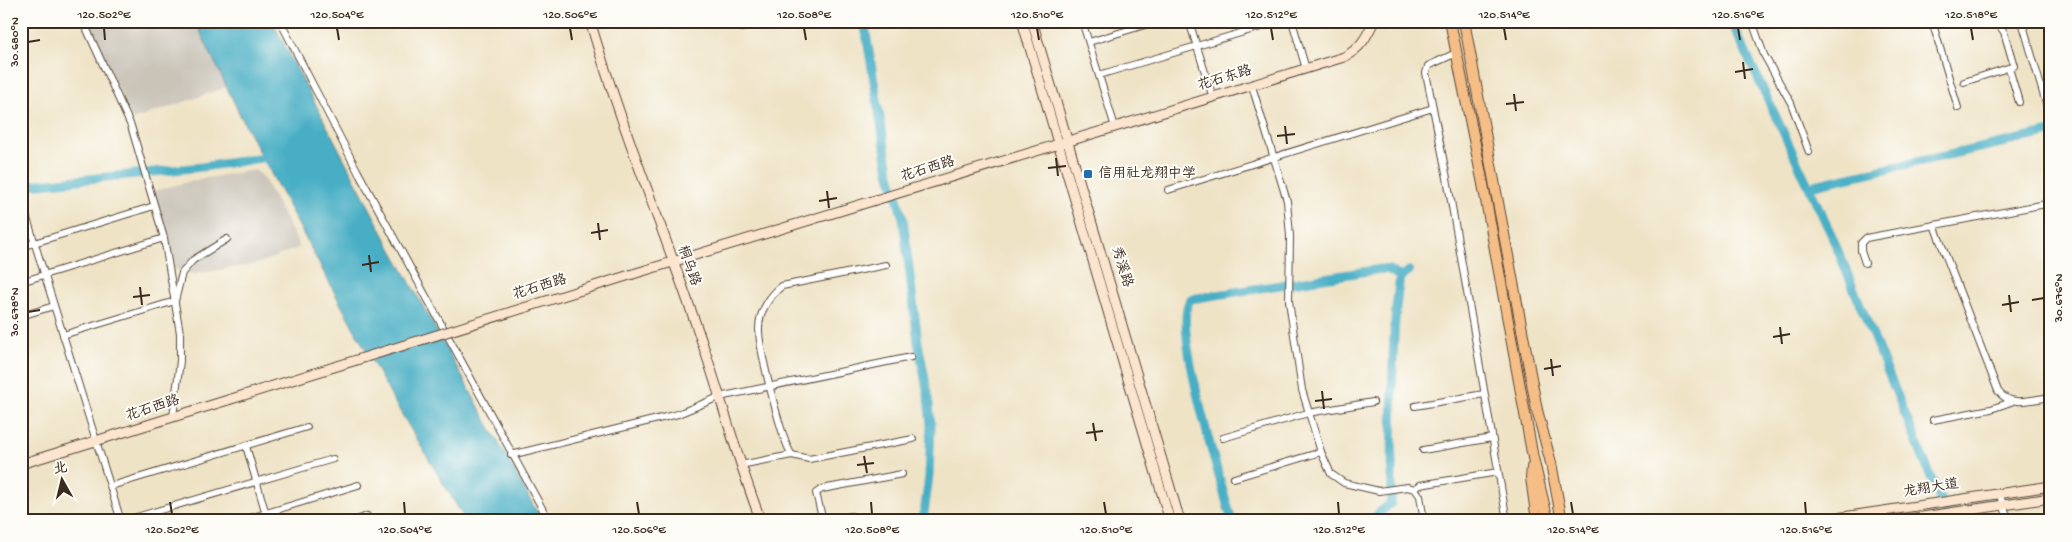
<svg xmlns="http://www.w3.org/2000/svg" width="2072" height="542" viewBox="0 0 2072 542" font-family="'Gochi Hand','LXGW WenKai TC',sans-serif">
<rect width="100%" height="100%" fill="#fdfcf7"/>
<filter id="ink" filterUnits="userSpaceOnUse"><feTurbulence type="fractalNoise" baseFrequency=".02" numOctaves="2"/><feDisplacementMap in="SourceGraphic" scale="10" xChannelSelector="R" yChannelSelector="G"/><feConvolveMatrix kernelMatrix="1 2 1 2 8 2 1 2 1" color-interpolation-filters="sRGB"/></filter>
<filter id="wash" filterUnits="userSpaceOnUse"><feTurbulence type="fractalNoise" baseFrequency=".0096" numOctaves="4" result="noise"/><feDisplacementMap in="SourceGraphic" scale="20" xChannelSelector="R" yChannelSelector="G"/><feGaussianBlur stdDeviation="1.12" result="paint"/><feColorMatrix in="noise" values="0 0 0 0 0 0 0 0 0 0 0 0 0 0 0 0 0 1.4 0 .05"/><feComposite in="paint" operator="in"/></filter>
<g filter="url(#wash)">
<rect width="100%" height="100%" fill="#efe3c6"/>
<g fill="#c9c3b8">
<path d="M87,21H195L227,87L132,120Z"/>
<path d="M255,170L263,177L300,247L257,264L194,274L174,269L168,236L153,191L200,179Z"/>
</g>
<path fill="#46aec5" stroke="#406c72" d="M195,21H272L386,239L542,521H466L395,403L340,303L241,117Z"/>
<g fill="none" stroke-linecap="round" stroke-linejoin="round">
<g stroke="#46aec5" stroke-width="9">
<path d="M864,21L889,172L903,218L918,342L928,395L931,425L929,476L923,521"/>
<path d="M1731,21L1832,236L1949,521"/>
<path d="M21,186L202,167L274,156"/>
<path d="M1810,186L2051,132"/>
<path d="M1232,521C1223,489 1169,319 1191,299L1381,269L1390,270L1400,277"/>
<path d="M1370,521L1391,503C1395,428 1388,352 1400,277L1409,271"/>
</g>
</g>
</g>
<g filter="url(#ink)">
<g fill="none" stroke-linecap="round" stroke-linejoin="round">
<g stroke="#564637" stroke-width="8">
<g id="street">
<path d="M83,21L131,126L164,238L180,333V361L173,417"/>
<path d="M280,21L358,172L549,521"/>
<path d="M1082,21L1115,127"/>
<path d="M1189,21L1213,98"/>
<path d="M1292,21L1306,69"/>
<path d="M1752,21L1764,55L1791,103L1809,152"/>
<path d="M1932,21L1958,108"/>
<path d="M2023,25L2047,107L2051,106"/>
<path d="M742,28L764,21"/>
<path d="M1089,42L1158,21"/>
<path d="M1456,53L1428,66L1426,73L1447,178L1507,521"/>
<path d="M2009,68L2019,102"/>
<path d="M1099,75L1281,21"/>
<path d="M1964,82L2014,66L2004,32L1996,21"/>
<path d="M1252,86L1287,201L1290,236L1289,301L1302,390L1321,452L1331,474L1344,483L1379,491L1407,487L1415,489L1420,496L1424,521"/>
<path d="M1168,190L1433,108"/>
<path d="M25,212L121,521"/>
<path d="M1934,225L1998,391C2010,408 2033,399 2051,397"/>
<path d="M21,247L154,206"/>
<path d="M1865,263L1861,251V243L1866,238L2051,203"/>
<path d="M886,265L782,286C770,295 759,312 759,328C758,346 782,442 792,455L809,459L913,439"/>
<path d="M21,282L164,238"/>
<path d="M21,316L54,306"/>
<path d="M63,335L175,301L182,273L193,260L227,239"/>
<path d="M1415,406L1484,394"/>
<path d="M1933,420L1991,409L2011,402"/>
<path d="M1223,438L1308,413L1373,402"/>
<path d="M246,446L268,521"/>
<path d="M1423,450L1492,438"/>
<path d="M511,455L678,414L719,397L911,357"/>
<path d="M740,465L792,455"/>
<path d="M1234,478L1321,452"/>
<path d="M111,486L307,427"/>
<path d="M1415,489L1420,485L1498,472"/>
<path d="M1999,493L2009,521"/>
<path d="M123,521L333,459"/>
<path d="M240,521L358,485"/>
<path d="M354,521L367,516"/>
<path d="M823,521L816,493L822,489L902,474"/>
<path d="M826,521L851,516"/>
</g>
</g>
<g stroke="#564637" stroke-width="11">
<g id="secondary">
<path d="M590,21C623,132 667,238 704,348C723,405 739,464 761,521"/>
<path d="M1022,21L1170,521"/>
<path d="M1032,21L1180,521"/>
<path d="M633,274L1344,57C1361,48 1366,38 1374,21"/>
<path d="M21,464L228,400"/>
<path d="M1816,521L2051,486"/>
<path d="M1895,521L2051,498"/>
</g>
</g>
<g stroke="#564637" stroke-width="12">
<g id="primary">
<path d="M1450,21L1483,184L1533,458L1548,521"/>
<path d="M1464,21L1537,410L1551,463L1562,521"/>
<path d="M1532,467L1531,478L1537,521"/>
</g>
</g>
<use href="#street" stroke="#fff" stroke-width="6"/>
<use href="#secondary" stroke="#fbe5cf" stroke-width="9"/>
<use href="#primary" stroke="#f6be87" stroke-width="10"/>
<g stroke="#564637" stroke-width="11" stroke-linecap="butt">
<path id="secondary-bridge" d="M228,400L633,274"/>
</g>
<use href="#secondary-bridge" stroke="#fbe5cf" stroke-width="9"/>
</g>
</g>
<path fill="none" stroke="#3b2a1e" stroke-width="2" d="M104,28L105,40M337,28L339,40M570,28L572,40M804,28L806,40M1037,28L1039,40M1271,28L1273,40M1504,28L1506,40M1738,28L1740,40M1971,28L1973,40M28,42L40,40M1743,62L1745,79M1735,72L1753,69M1514,94L1516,111M1506,104L1524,102M1285,126L1287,144M1277,136L1295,134M1056,158L1058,176M1048,168L1066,166M827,191L829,208M819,201L837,198M598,223L600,240M591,233L608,230M369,255L371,272M362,265L379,262M140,287L142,305M2009,295L2011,312M133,297L150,295M2032,300L2044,298M2002,305L2019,302M28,312L40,310M1780,327L1782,344M1773,337L1790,334M1551,359L1553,376M1544,369L1561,366M1322,391L1324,409M1315,401L1332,399M1093,423L1096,441M1086,433L1103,431M864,456L867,473M857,465L874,463M170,502L172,514M404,502L405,514M637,502L639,514M871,502L872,514M1104,502L1106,514M1338,502L1339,514M1571,502L1573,514M1805,502L1806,514"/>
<rect fill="#1f6fb2" stroke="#fdfcf7" stroke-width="2" x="1083" y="169" width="10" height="10" rx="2.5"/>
<g text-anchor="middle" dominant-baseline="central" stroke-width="4" stroke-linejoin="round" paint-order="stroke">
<g font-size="14" fill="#3b2a1e" stroke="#fdfcf7">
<text transform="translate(1225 79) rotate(-17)">花石东路</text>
<text transform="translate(928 170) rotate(-17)">花石西路</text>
<text transform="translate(688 266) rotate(70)">桐乌路</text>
<text transform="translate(1121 267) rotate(73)">秀溪路</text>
<text transform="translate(540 288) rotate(-17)">花石西路</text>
<text transform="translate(153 409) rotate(-18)">花石西路</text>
<text transform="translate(1931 489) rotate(-9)">龙翔大道</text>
</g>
<g font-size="14" fill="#3b2a1e" stroke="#fdfcf7" text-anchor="start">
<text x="1098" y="174">信用社龙翔中学</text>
</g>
</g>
<rect width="2072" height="542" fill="none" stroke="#fdfcf7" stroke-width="55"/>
<g transform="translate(62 480) rotate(352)" stroke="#fdfcf7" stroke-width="4" paint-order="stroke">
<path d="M0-4L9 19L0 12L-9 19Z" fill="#3b2a1e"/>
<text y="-8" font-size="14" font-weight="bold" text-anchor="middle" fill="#3b2a1e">北</text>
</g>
<rect x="28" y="28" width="2016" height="486" fill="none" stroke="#3b2a1e" stroke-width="2"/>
<g font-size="12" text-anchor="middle" fill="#3b2a1e">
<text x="104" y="18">120.502°E</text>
<text x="337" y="18">120.504°E</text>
<text x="570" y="18">120.506°E</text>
<text x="804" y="18">120.508°E</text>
<text x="1037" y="18">120.510°E</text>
<text x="1271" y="18">120.512°E</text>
<text x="1504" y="18">120.514°E</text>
<text x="1738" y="18">120.516°E</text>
<text x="1971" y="18">120.518°E</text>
<text transform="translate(14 42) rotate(-90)" y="4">30.680°N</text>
<text transform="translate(2058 298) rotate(-90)" y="4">30.676°N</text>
<text transform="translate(14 312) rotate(-90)" y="4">30.678°N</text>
<text x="172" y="533">120.502°E</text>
<text x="405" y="533">120.504°E</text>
<text x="639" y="533">120.506°E</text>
<text x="872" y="533">120.508°E</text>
<text x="1106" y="533">120.510°E</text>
<text x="1339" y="533">120.512°E</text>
<text x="1573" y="533">120.514°E</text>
<text x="1806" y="533">120.516°E</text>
</g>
</svg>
